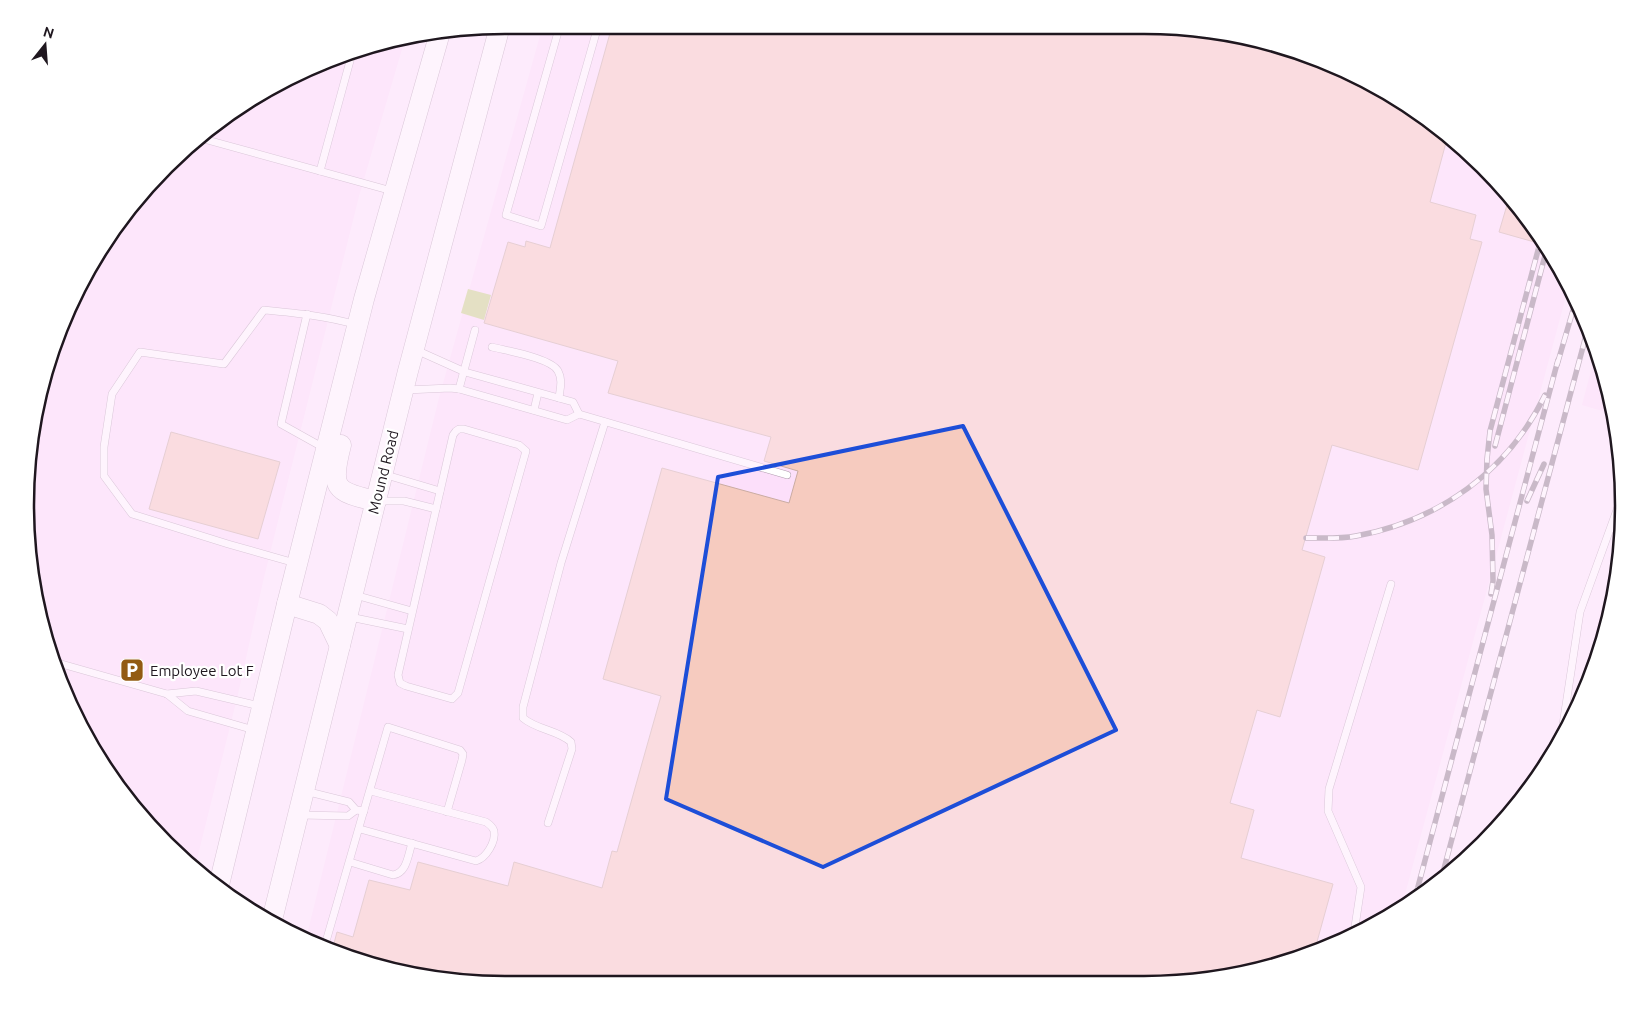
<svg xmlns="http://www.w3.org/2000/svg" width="1649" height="1010" viewBox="0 0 1649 1010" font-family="Ubuntu,sans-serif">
<rect width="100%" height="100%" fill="#fdebfc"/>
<g fill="#fcdffa">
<path d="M543,25L1206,29L1327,61L1436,124L1505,188L1560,265L1569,285L1401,909L1384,921L1269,969L1176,984L443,981L322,949L306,939L439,398Z"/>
<path d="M404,42L359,196L264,577L238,694L195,867L106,772L50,659L25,505L50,351L106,238L213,124L351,50Z"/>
<path d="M1597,348L1598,350L1613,414L1582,405Z"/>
<path d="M1623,530L1608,629L1572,721Z"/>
</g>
<path fill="#c6d380" d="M468,289L491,295L484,320L461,313Z"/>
<g fill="#f6cbbf" stroke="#caaca3">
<path d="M612,26L1206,29L1327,61L1436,124L1448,135L1430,202L1476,215L1470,239L1482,242L1418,470L1332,445L1302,550L1325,557L1280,717L1257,710L1230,803L1254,810L1241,858L1333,884L1315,949L1269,969L1176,984L443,981L332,951L337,932L353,937L369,880L410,890L418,862L508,886L514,862L602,888L612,851L617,852L661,696L603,679L662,468L789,503L798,471L764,461L771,437L608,393L618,361L484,323L508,242L525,247L526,241L550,248Z"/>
<path d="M1510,195L1526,218L1545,245L1499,232Z"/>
<path d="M171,432L280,462L258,539L149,509Z"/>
</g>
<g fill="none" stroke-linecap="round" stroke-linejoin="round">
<g stroke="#b09caf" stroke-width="8">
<g id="lane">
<path d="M560,25L506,215L541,226L598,26"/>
<path d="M200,138L392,191"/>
<path d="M320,171L353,50"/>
<path d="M307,314L281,424L324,448"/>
<path d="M492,347C507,351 551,358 558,371C563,380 560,389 559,398"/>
<path d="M416,350L465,372L573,402L579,414"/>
<path d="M459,389L475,330"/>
<path d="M406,390L450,388L459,389L567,420L579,414L787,475"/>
<path d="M534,410L538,393"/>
<path d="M459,429H464L519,445L526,451L458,693L452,699L406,686L400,683L398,675L453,435L456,431Z"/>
<path d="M383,474L440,491"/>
<path d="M376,501H404L436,509"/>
<path d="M295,563L228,544L132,514L104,476V447L112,394L140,352L224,364L264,310C295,313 327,316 357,325"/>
<path d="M355,595L412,611"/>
<path d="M350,617L408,629"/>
<path d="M51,661L167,694L188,711L254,730"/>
<path d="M167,694L196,691L260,706"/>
<path d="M1561,738L1580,612L1622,496"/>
<path d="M305,791L349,802L356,810L364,811"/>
<path d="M301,815L348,816L356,810"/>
<path d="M548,823L572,749L571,742C558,730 537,730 523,718V707L561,563L605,422"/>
<path d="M360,829L476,861C486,858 496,842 494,831C493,827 489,824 486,822L371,791"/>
<path d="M350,862L393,875C407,873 408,855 412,843"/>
<path d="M1354,933L1361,887L1328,811L1329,789L1391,584"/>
<path d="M325,945L388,727L460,750L463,754L462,760L447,812"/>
</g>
</g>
<g stroke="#b09caf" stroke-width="21">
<g id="secondary">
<path d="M341,445C330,488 334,492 376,501"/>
<path d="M287,604L319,614L328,621L340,646"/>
<path d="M218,889L287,604L364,299L439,36"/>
<path d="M272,920L408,371L500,26"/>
</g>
</g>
<use href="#lane" stroke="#fff" stroke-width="7"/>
<use href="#secondary" stroke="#fff" stroke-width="20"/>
<g stroke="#897c89" stroke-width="5.5">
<g id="rail">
<path d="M1557,365L1576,300"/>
<path d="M1495,446L1547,248"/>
<path d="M1527,501L1544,464"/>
<path d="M1306,538C1322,538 1340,539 1356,536C1439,521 1508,471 1545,395"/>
<path d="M1491,594L1493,581L1492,535L1486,489L1487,459L1490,431L1541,239"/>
<path d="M1441,880L1588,328"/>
<path d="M1415,898L1558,360"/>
</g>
</g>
<use href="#rail" stroke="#fff" stroke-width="4" stroke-dasharray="11" stroke-linecap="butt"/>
</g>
<path d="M0 0H1649V1010H0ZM963,426L1116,730L823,867L666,799L718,477Z" fill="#fdebfc" fill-opacity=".55" fill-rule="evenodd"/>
<path fill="none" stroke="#1d4ed8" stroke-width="4" stroke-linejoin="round" d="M963,426L1116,730L823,867L666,799L718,477Z"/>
<defs>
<g id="parking-square" transform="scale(1.25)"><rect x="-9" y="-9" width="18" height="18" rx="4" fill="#925b12" stroke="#fff"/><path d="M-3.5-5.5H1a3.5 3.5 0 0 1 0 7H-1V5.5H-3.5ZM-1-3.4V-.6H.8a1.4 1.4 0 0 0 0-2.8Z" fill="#fff"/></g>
</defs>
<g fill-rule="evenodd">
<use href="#parking-square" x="132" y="670"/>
</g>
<g text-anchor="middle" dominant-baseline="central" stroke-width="4.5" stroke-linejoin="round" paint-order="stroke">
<g font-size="15" fill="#1f171f" stroke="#fff">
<text transform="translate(383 472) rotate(-76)">Mound Road</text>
</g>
<g font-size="15" fill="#1f171f" stroke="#fff" text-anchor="start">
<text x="150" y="670">Employee Lot F</text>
</g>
</g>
<path d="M0 0H1649V1010H0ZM505 34H1144A471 471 0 0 1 1615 505V505A471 471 0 0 1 1144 976H505A471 471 0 0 1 34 505V505A471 471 0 0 1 505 34Z" fill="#fff" fill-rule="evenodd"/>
<path fill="none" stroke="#1f171f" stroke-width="2.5" d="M505 34H1144A471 471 0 0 1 1615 505V505A471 471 0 0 1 1144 976H505A471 471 0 0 1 34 505V505A471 471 0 0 1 505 34Z"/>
<g transform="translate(45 45) rotate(17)" stroke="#ffffff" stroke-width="4" paint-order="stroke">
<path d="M0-4L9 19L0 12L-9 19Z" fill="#1f171f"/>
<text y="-8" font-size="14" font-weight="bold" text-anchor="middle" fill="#1f171f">N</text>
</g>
</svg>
